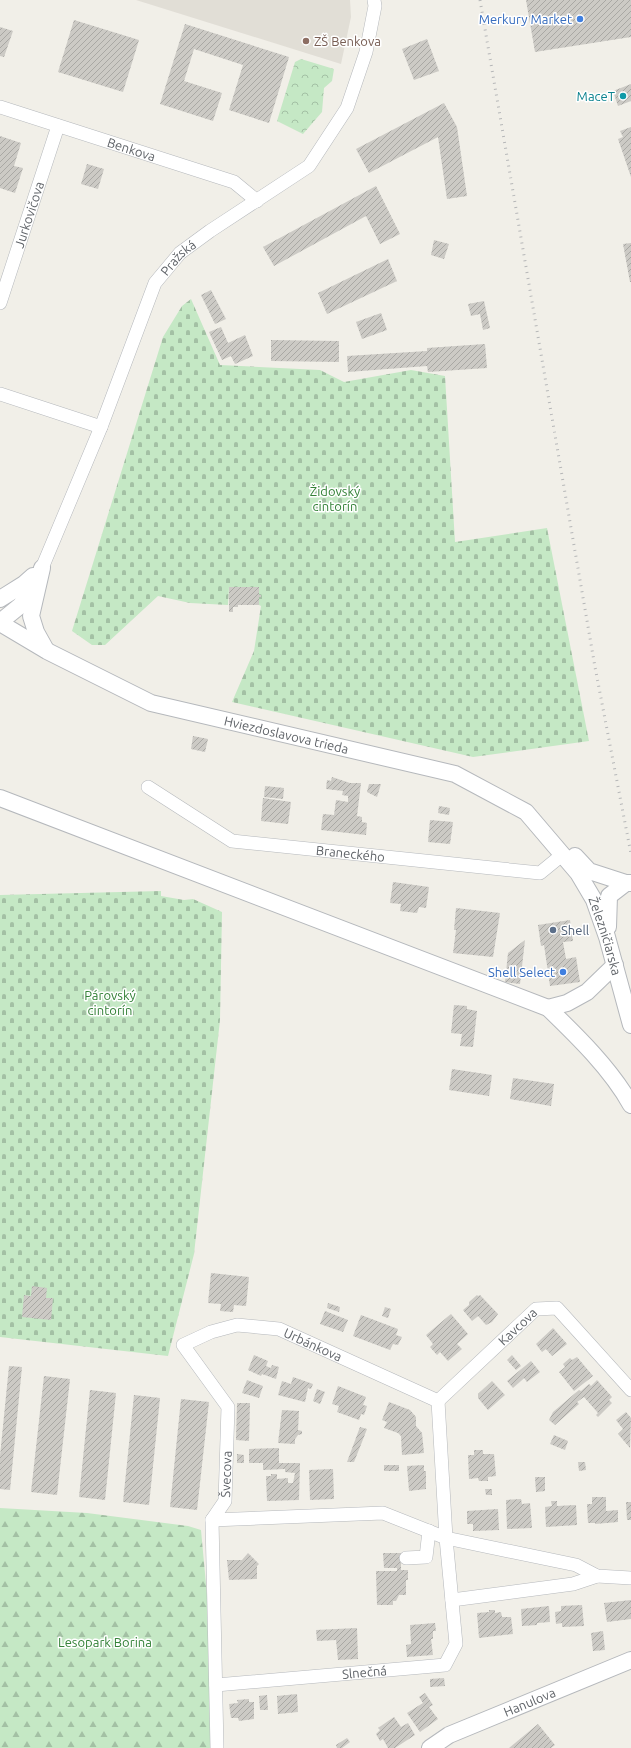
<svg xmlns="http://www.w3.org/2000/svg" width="631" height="1748" viewBox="0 0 631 1748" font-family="Ubuntu,sans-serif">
<defs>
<pattern id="forest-firs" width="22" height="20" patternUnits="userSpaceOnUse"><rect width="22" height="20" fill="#c5e8c5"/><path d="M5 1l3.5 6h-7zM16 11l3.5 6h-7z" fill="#a3c0a4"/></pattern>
<pattern id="cemetery-stones" width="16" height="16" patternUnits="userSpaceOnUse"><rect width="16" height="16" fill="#c5e8c5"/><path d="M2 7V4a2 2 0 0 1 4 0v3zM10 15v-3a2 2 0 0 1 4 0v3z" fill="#a3c0a4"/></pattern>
<pattern id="park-crowns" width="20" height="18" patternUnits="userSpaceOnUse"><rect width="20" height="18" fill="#c5e8c5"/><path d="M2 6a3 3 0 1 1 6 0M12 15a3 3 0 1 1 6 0" fill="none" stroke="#a3c0a4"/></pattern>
<pattern id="building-hatch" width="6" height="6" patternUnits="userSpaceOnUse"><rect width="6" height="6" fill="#cccac5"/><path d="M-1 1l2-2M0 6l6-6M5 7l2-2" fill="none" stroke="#a9a8a4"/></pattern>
</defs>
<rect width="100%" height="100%" fill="#f1efe8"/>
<path fill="#e1ded6" d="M136,0H350L351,17L341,64Z"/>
<path fill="url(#forest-firs)" d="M0,1508L87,1513L188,1526L201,1530L221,1748H0Z"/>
<g fill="url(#cemetery-stones)">
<path d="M191,299L220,365L320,370L344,382L411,370L445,376L455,542L547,528L589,741L473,757L232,702L254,651L261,606L259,605V597H261L259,595V587H229L228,605L190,603L158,596L105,645H92L72,631L163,337L182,306Z"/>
<path d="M161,891V896L184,900L193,899L222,912L220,1020L194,1254L168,1356L0,1337V895Z"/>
</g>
<path fill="url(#park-crowns)" d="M301,59L334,69L332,81L324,88L322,112L303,134L277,121L295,62Z"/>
<g fill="url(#building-hatch)">
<path d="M526,0H631V37L535,52Z"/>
<path d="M74,20L139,40L123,92L58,72Z"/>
<path d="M185,24L289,57L269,123L229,110L243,65L194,49L184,81L222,93L213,121L160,104Z"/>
<path d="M0,27L13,31L4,57L0,56Z"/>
<path d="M427,39L439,71L414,80L402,49Z"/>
<path d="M631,84V101L618,106L613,91Z"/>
<path d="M444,103L457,127L467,196L447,199L438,137L369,173L356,149Z"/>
<path d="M631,127V177L618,139L623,137L620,131Z"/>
<path d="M0,136L21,143L14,166L23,168L15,193L0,188Z"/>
<path d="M87,164L104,169L98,189L81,184Z"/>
<path d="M376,186L400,234L380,244L366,216L274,266L263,247Z"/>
<path d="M434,240L449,244L444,259L431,255Z"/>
<path d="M631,243V282H630L623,244Z"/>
<path d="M388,259L397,281L327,314L318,293Z"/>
<path d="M211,290L226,319L215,324L201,295Z"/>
<path d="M484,301L490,328L483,330L480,314L471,316L468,304Z"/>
<path d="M381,313L387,330L362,339L356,322Z"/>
<path d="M221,327L228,343L245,335L253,356L235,364L231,356L222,360L209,332Z"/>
<path d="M271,340L339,341V362L271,361Z"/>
<path d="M485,344L487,368L428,372L427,366L348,372L347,356L427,351V348Z"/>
<path d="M229,587H259V595H261V597H259V605H238V607H233V612H229Z"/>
<path d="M193,736L208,739L205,752L191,749Z"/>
<path d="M332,777L350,783H361L357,816L362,817V822L367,823L366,835L321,830L323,814L334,815L336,800L348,802V796L342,795L343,791L326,789L327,780L331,781Z"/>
<path d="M369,784H381L377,797L367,792Z"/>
<path d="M265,786L284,788L283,799L264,797Z"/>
<path d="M263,798L291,802L288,824L261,821Z"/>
<path d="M439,806L450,808L449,815L438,813Z"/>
<path d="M430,820L453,822L450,844L428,842Z"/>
<path d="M393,882L429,887L426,908L419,907L417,913L400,911L401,904L390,903Z"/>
<path d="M456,908L500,913L493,957L453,953L456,930H454Z"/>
<path d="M570,920L573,941L563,942L566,959L576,957L580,982L550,986L544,945L541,946L538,925Z"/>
<path d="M525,940L520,984L505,982L508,953Z"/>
<path d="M454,1005L467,1006V1009L477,1011L473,1047L460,1046L462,1034L451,1033Z"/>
<path d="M452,1069L492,1075L489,1096L449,1090Z"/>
<path d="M513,1078L554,1084L551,1106L510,1099Z"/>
<path d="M211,1273L249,1277L246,1306L234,1305L233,1312L220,1311L221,1304L208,1303Z"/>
<path d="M32,1286L47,1288L46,1298H53L51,1320L22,1317L24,1295L31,1296Z"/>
<path d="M477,1295L478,1296L480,1295L498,1314L492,1322L486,1325L478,1316L472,1321L463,1310L469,1305V1302Z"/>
<path d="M328,1303L340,1307L339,1312L327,1308Z"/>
<path d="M385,1307L391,1309L388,1318L382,1316Z"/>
<path d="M325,1311L348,1320L343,1332L320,1324Z"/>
<path d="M451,1314L468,1334L457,1344L462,1349L448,1361L440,1352L437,1355L430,1347L433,1344L426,1335Z"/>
<path d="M361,1315L398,1329L396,1335L402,1337L398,1345L393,1344L390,1350L353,1336Z"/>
<path d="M553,1328L567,1344L552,1356L546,1349L542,1352L536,1344Z"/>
<path d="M254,1355L268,1361L266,1366L271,1368L272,1365L279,1367L276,1379L262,1374L261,1376L248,1370Z"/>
<path d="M512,1355L521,1366L516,1370L507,1360Z"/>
<path d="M577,1357L593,1376L574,1391L559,1372L565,1367L563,1364L570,1358L572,1360Z"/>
<path d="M531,1361L540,1372L527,1382L524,1378L513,1388L507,1381Z"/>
<path d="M9,1366L22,1367L10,1490L0,1489V1456Z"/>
<path d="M44,1376L70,1379L57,1495L31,1492Z"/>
<path d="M293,1377L313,1384L311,1389L308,1388L305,1402L278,1395L282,1381L291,1384Z"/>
<path d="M247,1380L263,1386L259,1398L242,1393Z"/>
<path d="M597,1380L612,1397L609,1400L612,1403L598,1417L596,1415L598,1413L584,1397L577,1402L579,1404L555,1425L549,1420L553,1412L579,1390L581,1391L589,1384L591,1386Z"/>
<path d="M492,1381L505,1395L488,1410L478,1398V1394Z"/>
<path d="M338,1386L366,1397L363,1405L367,1406L364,1415L361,1414L359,1420L337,1412L339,1406L332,1404Z"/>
<path d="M317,1389L325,1392L320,1404L313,1401Z"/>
<path d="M90,1390L116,1393L105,1500L79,1497Z"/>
<path d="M134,1395L160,1398L149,1505L123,1502Z"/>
<path d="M181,1399L209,1402L197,1510L170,1507Z"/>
<path d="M389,1402L410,1410L416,1417V1426L422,1433L424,1453L402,1455L401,1436L398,1433L384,1428L387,1422L382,1420Z"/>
<path d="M237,1403H250L249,1441L236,1440Z"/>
<path d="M282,1410L299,1411L298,1430L302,1431V1434L298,1435L295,1439V1444L278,1443Z"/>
<path d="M626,1412L631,1418L630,1448L618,1434L623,1429L616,1420Z"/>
<path d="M360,1427L367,1429L362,1442L354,1462H347Z"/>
<path d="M554,1435L568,1441L565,1450L550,1444Z"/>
<path d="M279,1448V1463H300L299,1500L267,1501L266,1476H271V1474H277V1479L288,1478V1483H293L295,1473L285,1472V1469L263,1470V1463H249V1449Z"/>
<path d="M474,1450H483V1454H494L496,1476L488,1477V1481H479L478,1478L469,1479L468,1455H474Z"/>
<path d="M237,1454L244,1455V1463H237Z"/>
<path d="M578,1462H585L586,1470L579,1471Z"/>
<rect x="384" y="1465" width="15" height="6"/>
<path d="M424,1465V1471H426V1489L409,1491L407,1466Z"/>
<path d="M333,1469L334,1499L310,1500L309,1470Z"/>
<path d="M535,1477H545V1491L536,1492Z"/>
<path d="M485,1489H492V1495H486Z"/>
<path d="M592,1497H606V1511L618,1510V1522L595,1524V1523H588L587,1504H592Z"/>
<path d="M521,1499L522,1504L530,1503L532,1528L507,1529L506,1500Z"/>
<path d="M551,1501H557V1506L576,1505L577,1525L546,1527L545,1507L552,1506Z"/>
<path d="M626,1502H631V1520H627Z"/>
<path d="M498,1509L499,1530L473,1531V1524H467V1511Z"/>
<path d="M248,1553L259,1564L257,1566V1579L229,1580L227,1560H242Z"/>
<path d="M383,1553H401V1570H408V1580H406V1595H399L396,1601H393V1605H377L376,1571H397V1568H384Z"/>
<path d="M631,1600V1619L607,1622L604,1603Z"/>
<path d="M582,1605L584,1626L562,1627V1623L556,1624L555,1612L561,1611V1606Z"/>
<path d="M549,1606L550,1622L537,1623V1625L522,1626L521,1609Z"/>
<path d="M489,1610H495V1613L501,1612L502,1617H511L513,1634L479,1638L477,1613L489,1612Z"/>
<path d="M435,1623L436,1631H433V1639H431L433,1655L407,1657L406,1645L411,1644L410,1625Z"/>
<path d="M357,1628L358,1659L338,1660L336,1640L317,1641L316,1630Z"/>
<path d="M603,1631L605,1650L593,1651L591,1633Z"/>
<path d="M444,1678L445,1686L430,1687V1679Z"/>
<path d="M425,1693L433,1705L429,1707L438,1719L420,1732L407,1713L423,1703L419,1697Z"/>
<path d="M297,1694L298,1712L278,1714L277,1696Z"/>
<path d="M267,1695L268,1710H260L259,1696Z"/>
<path d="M249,1699V1702H254V1719L239,1721L238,1718H231L229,1704L238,1703L237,1700Z"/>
<path d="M394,1717L401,1727L408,1723L415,1735L395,1748H388L383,1739L380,1741L376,1734L380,1730L378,1728Z"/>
<path d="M538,1724L555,1745L551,1748H509Z"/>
<path d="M347,1738L350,1742L342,1748H337L336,1745Z"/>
</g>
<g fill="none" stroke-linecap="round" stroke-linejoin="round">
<g stroke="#b5b8bc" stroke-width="14">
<g id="minor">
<path id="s1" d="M0,107L234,182L257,201"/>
<path id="s2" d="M0,303L58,126"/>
<path d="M0,394L101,427"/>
<path id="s3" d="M42,568L101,427L155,283L180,253L210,231L309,166L347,108L366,52L375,6L374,0"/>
<path id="s4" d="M148,787L232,841L540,873L562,855"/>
<path id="s5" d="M438,1401L536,1309L557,1308L631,1390"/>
<path d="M212,1520L383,1513L446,1538L576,1565L597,1576L631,1578"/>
<path d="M406,1558L426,1557L429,1531"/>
<path d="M452,1600L573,1584L597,1576"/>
<path id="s6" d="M216,1685L445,1665L456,1644L446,1538L438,1401"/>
<path id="s7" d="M217,1748L212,1520L225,1501L228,1407L183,1345L211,1332L237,1325L279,1329L438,1401"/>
</g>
</g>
<g stroke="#b5b8bc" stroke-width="18">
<g id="tertiary">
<path d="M42,568L31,616L36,632L46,650"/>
<path d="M0,599L24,584L33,576"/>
<path d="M0,622L21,605L33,583"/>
<path id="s8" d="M0,623L47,651L151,703L455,774L526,812L578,873L594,900L607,937L631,1025"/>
<path d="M0,798L548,1008C577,1036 611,1069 631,1105"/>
<path d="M575,856L589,871L626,883H631"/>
<path d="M608,927L609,896L626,883"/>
<path d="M548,1008L567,1003L587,992L615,965"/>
<path id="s9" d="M430,1748L449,1735L631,1660"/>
</g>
</g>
<use href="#minor" stroke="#fff" stroke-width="13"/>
<use href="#tertiary" stroke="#fff" stroke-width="16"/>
<path stroke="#b6b7b8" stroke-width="3" stroke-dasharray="1 5" stroke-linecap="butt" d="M480,0L595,667L631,854"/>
</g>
<g fill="#3f7fe0" stroke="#fff" stroke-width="1.5">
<circle cx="580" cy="19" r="4"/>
<circle cx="563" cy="972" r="4"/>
</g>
<circle fill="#8d6e63" stroke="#fff" stroke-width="1.5" cx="306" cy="41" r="4"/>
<circle fill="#0f9aa8" stroke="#fff" stroke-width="1.5" cx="623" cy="96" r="4"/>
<circle fill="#5c6f8a" stroke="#fff" stroke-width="1.5" cx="553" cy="930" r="4"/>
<g text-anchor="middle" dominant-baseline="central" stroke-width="3" stroke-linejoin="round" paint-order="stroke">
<g font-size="13" fill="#366cbe" stroke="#fff" text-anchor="end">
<text x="572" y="19">Merkury Market</text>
<text x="555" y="972">Shell Select</text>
</g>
<g font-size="13" fill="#785e54" stroke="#fff" text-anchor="start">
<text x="314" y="41">ZŠ Benkova</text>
</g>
<g font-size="13" fill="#0d838f" stroke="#fff" text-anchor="end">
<text x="615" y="96">MaceT</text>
</g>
<g font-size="13" fill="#5f6368" stroke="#fff">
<text stroke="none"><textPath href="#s1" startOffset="138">Benkova</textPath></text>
<text stroke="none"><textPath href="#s2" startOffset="93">Jurkovičova</textPath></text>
<text stroke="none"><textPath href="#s3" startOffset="341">Pražská</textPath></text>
<text stroke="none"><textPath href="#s8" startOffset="310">Hviezdoslavova trieda</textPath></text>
<text stroke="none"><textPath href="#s4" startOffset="219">Braneckého</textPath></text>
<text stroke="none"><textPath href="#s8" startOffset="713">Železničiarska</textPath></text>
<text stroke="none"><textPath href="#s5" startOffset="109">Kavcova</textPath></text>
<text stroke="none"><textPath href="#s7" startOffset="559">Urbánkova</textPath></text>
<text stroke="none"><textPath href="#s7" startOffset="278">Švecova</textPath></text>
<text stroke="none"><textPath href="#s6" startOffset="149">Slnečná</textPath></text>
<text stroke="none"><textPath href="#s9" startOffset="110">Hanulova</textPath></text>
</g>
<g font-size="13" fill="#348238" stroke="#fff">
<text x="335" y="491">Židovský<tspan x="335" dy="15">cintorín</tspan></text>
<text x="110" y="995">Párovský<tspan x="110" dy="15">cintorín</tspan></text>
<text x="105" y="1642">Lesopark Borina</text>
</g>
<g font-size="13" fill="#4e5e75" stroke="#fff" text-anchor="start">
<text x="561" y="930">Shell</text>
</g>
</g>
</svg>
